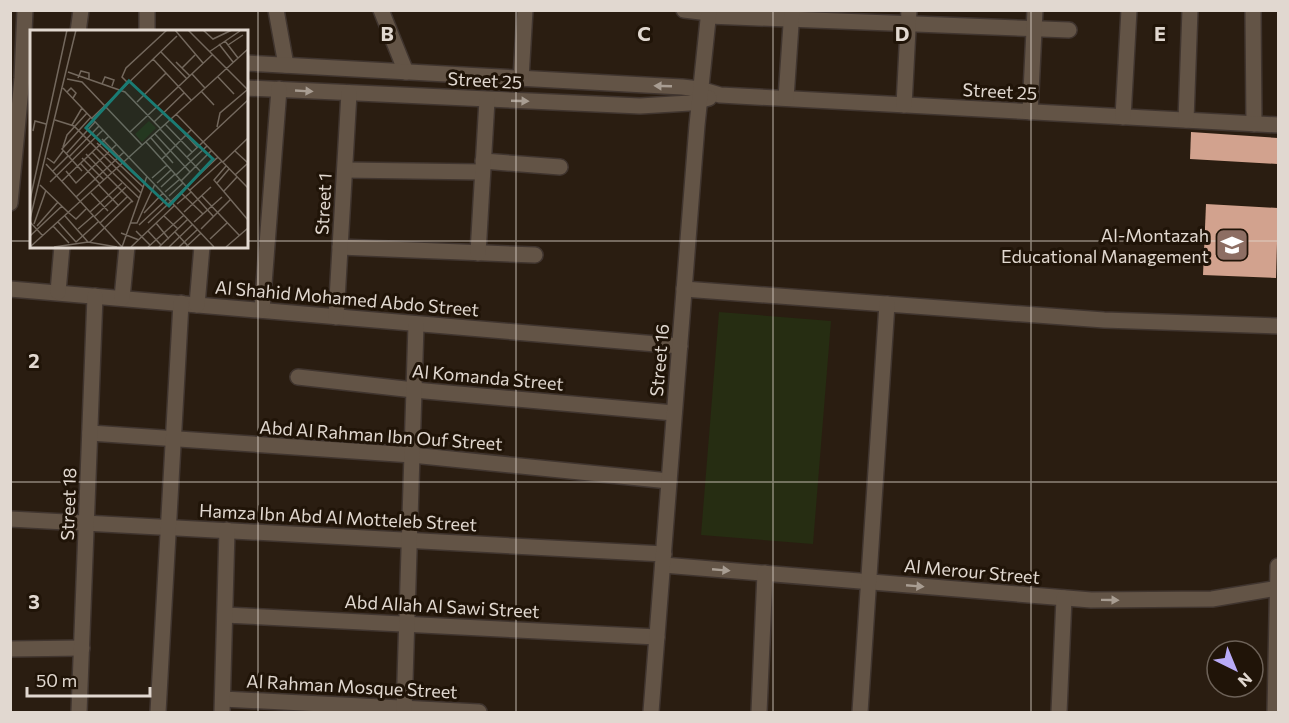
<svg xmlns="http://www.w3.org/2000/svg" width="1289" height="723" viewBox="0 0 1289 723" font-family="Commissioner,sans-serif">
<rect width="100%" height="100%" fill="#2a1d11"/>
<path fill="#262d12" d="M719,312L831,321L813,544L701,535Z"/>
<g fill="#d2a28e">
<path d="M1191,132L1278,138V164L1190,159Z"/>
<path d="M1206,204L1278,208L1276,278L1203,275Z"/>
</g>
<g fill="none" stroke-linecap="round" stroke-linejoin="round">
<g stroke="#40352f" stroke-width="18">
<g id="minor">
<path d="M276,10L286,65"/>
<path d="M381,10L406,72"/>
<path d="M684,10L709,13"/>
<path d="M1253,10L1254,124"/>
<path d="M709,16L1069,30"/>
<path d="M78,32L81,10"/>
<path d="M147,32V10"/>
<path d="M246,63L682,87L700,89L720,95L1278,125"/>
<path d="M521,78L525,10"/>
<path d="M246,88L640,106L690,103L709,98"/>
<path d="M786,98L792,10"/>
<path d="M904,105L909,10"/>
<path d="M1030,112L1035,10"/>
<path d="M1123,117L1129,10"/>
<path d="M1186,120L1190,10"/>
<path d="M483,161L560,167"/>
<path d="M345,170L482,172"/>
<path d="M10,203L22,78L25,10"/>
<path d="M340,247L535,255"/>
<path d="M478,253L487,100"/>
<path d="M10,289L680,346"/>
<path d="M684,289L1104,320L1278,326"/>
<path d="M58,292L62,246"/>
<path d="M122,298L127,246"/>
<path d="M197,305L202,246"/>
<path d="M262,310L279,89"/>
<path d="M336,317L349,93"/>
<path d="M298,377L414,390L674,413"/>
<path d="M90,433L412,455L669,481"/>
<path d="M10,519L664,554"/>
<path d="M663,565L1091,600L1212,599L1278,588"/>
<path d="M225,615L657,637"/>
<path d="M10,649L82,648"/>
<path d="M223,699L479,712"/>
<path d="M79,712L95,296"/>
<path d="M158,712L181,303"/>
<path d="M222,712L227,530"/>
<path d="M404,712L416,325"/>
<path d="M651,712L697,125L709,10"/>
<path d="M759,712L765,573"/>
<path d="M860,712L887,304"/>
<path d="M1059,712L1064,598"/>
<path d="M1275,712L1278,566"/>
</g>
</g>
<use href="#minor" stroke="#635446" stroke-width="15"/>
</g>
<defs><path id="oneway-solid" d="M-6-.8H1V-3.2L6.5 0L1 3.2V.8H-6Z" transform="scale(1.5)"/></defs>
<g fill="#a89d92">
<use href="#oneway-solid" transform="translate(663 86) rotate(-178)"/>
<use href="#oneway-solid" transform="translate(304 91) rotate(3)"/>
<use href="#oneway-solid" transform="translate(520 101) rotate(2)"/>
<use href="#oneway-solid" transform="translate(721 570) rotate(5)"/>
<use href="#oneway-solid" transform="translate(915 586) rotate(5)"/>
<use href="#oneway-solid" transform="translate(1110 600) rotate(1)"/>
</g>
<path fill="none" stroke="#e1d8d0" stroke-width="1.5" stroke-opacity="0.55" d="M258,10V712M516,10V712M773,10V712M1031,10V712M10,241H32M246,241H1278M10,482H1278"/>
<defs>
<g id="school-square" transform="scale(1.725)"><rect x="-9" y="-9" width="18" height="18" rx="4" fill="#8d6e63" stroke="#201408"/><path d="M0-5L7-2L0 1L-7-2ZM-4 1L0 2.5L4 1V4Q0 6-4 4Z" fill="#fff"/></g>
</defs>
<g fill-rule="evenodd">
<use href="#school-square" x="1232" y="245"/>
</g>
<g text-anchor="middle" dominant-baseline="central" stroke-width="6" stroke-linejoin="round" paint-order="stroke">
<g font-size="18" fill="#e1d8d0" stroke="#201408">
<text transform="translate(485 80) rotate(3)">Street 25</text>
<text transform="translate(1000 91) rotate(3)">Street 25</text>
<text transform="translate(323 204) rotate(-87)">Street 1</text>
<text transform="translate(347 298) rotate(5)">Al Shahid Mohamed Abdo Street</text>
<text transform="translate(659 360) rotate(-85)">Street 16</text>
<text transform="translate(488 377) rotate(5)">Al Komanda Street</text>
<text transform="translate(381 435) rotate(4)">Abd Al Rahman Ibn Ouf Street</text>
<text transform="translate(68 504) rotate(-88)">Street 18</text>
<text transform="translate(338 517) rotate(3)">Hamza Ibn Abd Al Motteleb Street</text>
<text transform="translate(972 571) rotate(5)">Al Merour Street</text>
<text transform="translate(442 606) rotate(3)">Abd Allah Al Sawi Street</text>
<text transform="translate(352 686) rotate(3)">Al Rahman Mosque Street</text>
</g>
<g font-size="18" fill="#e1d8d0" stroke="#201408" text-anchor="end">
<text x="1209" y="235">Al-Montazah<tspan x="1209" dy="21">Educational Management</tspan></text>
</g>
</g>
<g transform="translate(30 30)">
<rect width="218" height="218" fill="#2a1d11"/>
<path d="M119,91L126,98L112,112L105,104Z" fill="#262d12"/>
<path fill="none" stroke="#73685d" stroke-width="1.5" d="M145,0L173,33M158,0L218,60M173,0L183,9L202,0M195,11L208,28M189,14L203,32M198,15L213,5M131,22L157,49M179,22L210,1M123,29L161,70M146,32L160,46M152,38L165,25M38,42L95,62L131,99M162,44L175,58M188,47L204,64M48,48L51,41L59,43V50M37,49L52,52L112,115M98,53L92,47L96,38L137,0M72,54L75,47L84,50L82,56M33,58L184,217M171,61L184,75M37,62L41,58L46,63L43,68M107,72L136,43M146,84L218,158M62,88L147,6M141,89L167,117M25,90L44,96L111,163M124,92L154,63M135,94L162,122M42,95L52,78M187,97L190,83L217,60M130,99L172,143M3,101L5,91L16,94M100,102L182,25M125,104L160,142M121,108L143,133M72,109L94,132M116,112L183,186M67,113L113,157M33,117L37,105L57,83M205,121L218,133L205,145M62,122L82,143M36,124L65,92M56,124L78,147M39,127L69,96M157,127L218,70M17,128L24,133L33,121M52,128L74,150M132,129L161,100M94,132L115,153M193,132L218,108M50,133L70,154M16,134L92,217M196,136L184,150L218,190M23,141L38,126M36,141L46,153L87,114M52,141L32,119L61,87M83,143L109,168M146,145L177,116M78,147L103,172M122,148L137,135M32,151L79,106M151,151L181,121M20,152L73,100M127,153L141,140M187,153L199,139M10,155L39,183M69,155L89,176M131,157L145,144M160,160L192,131M194,161L207,147M135,162L150,149M150,162L173,184M61,163L78,181M139,166L153,153M172,166L209,205M46,167L94,122M0,170L37,0M147,174L161,162M60,182L92,153M154,182L181,157M39,183L46,189L56,179M114,183L133,163M35,186L58,212M134,186L148,199M64,187L96,157M0,189L46,0M0,192L13,206M28,192L46,212M164,192L192,167M70,193L97,167M101,193H107L125,154M118,193L188,127M126,193L139,209M4,194L16,160M109,195L138,168M7,196L28,172M23,196L39,213M48,199L63,186M171,199L201,169M106,201L120,215M118,201L131,215M145,202L159,217M91,203L109,210M0,206L32,176M180,209L197,193M46,212L68,192M60,212L102,171M0,217L218,19M24,217L58,212L87,217M92,217L117,146M101,217L145,175M118,217L154,185M129,217L158,189M139,217L163,194M149,217L168,199M156,217L171,203M196,217L218,198"/>
<path fill="#1a7b73" fill-opacity="0.15" stroke="#1a7b73" stroke-width="3" d="M99,51L183,129L139,176L56,98Z"/>
<rect width="218" height="218" fill="none" stroke="#e1d8d0" stroke-width="3"/>
</g>
<g font-size="20" text-anchor="middle" font-weight="bold" fill="#e1d8d0" stroke="#201408" stroke-width="6" stroke-linejoin="round" paint-order="stroke">
<text x="387" y="41">B</text>
<text x="644" y="41">C</text>
<text x="902" y="41">D</text>
<text x="1160" y="41">E</text>
<text x="34" y="368">2</text>
<text x="34" y="609">3</text>
</g>
<rect width="1289" height="723" fill="none" stroke="#e1d8d0" stroke-width="24"/>
<g transform="translate(1235 669) rotate(137)"><circle r="28" fill="#201408" stroke="#6d6258" stroke-width="1.5"/>
<path d="M0-4.5L10 22L0 15L-10 22Z" fill="#b9abf7"/>
<text y="-9" font-size="16" font-weight="bold" text-anchor="middle" fill="#e1d8d0">N</text>
</g>
<path d="M27 687v9h123v-9" fill="none" stroke="#e1d8d0" stroke-width="3"/>
<text x="36" y="687" font-size="18" fill="#e1d8d0" stroke="#201408" stroke-width="4.5" paint-order="stroke">50 m</text>
</svg>
